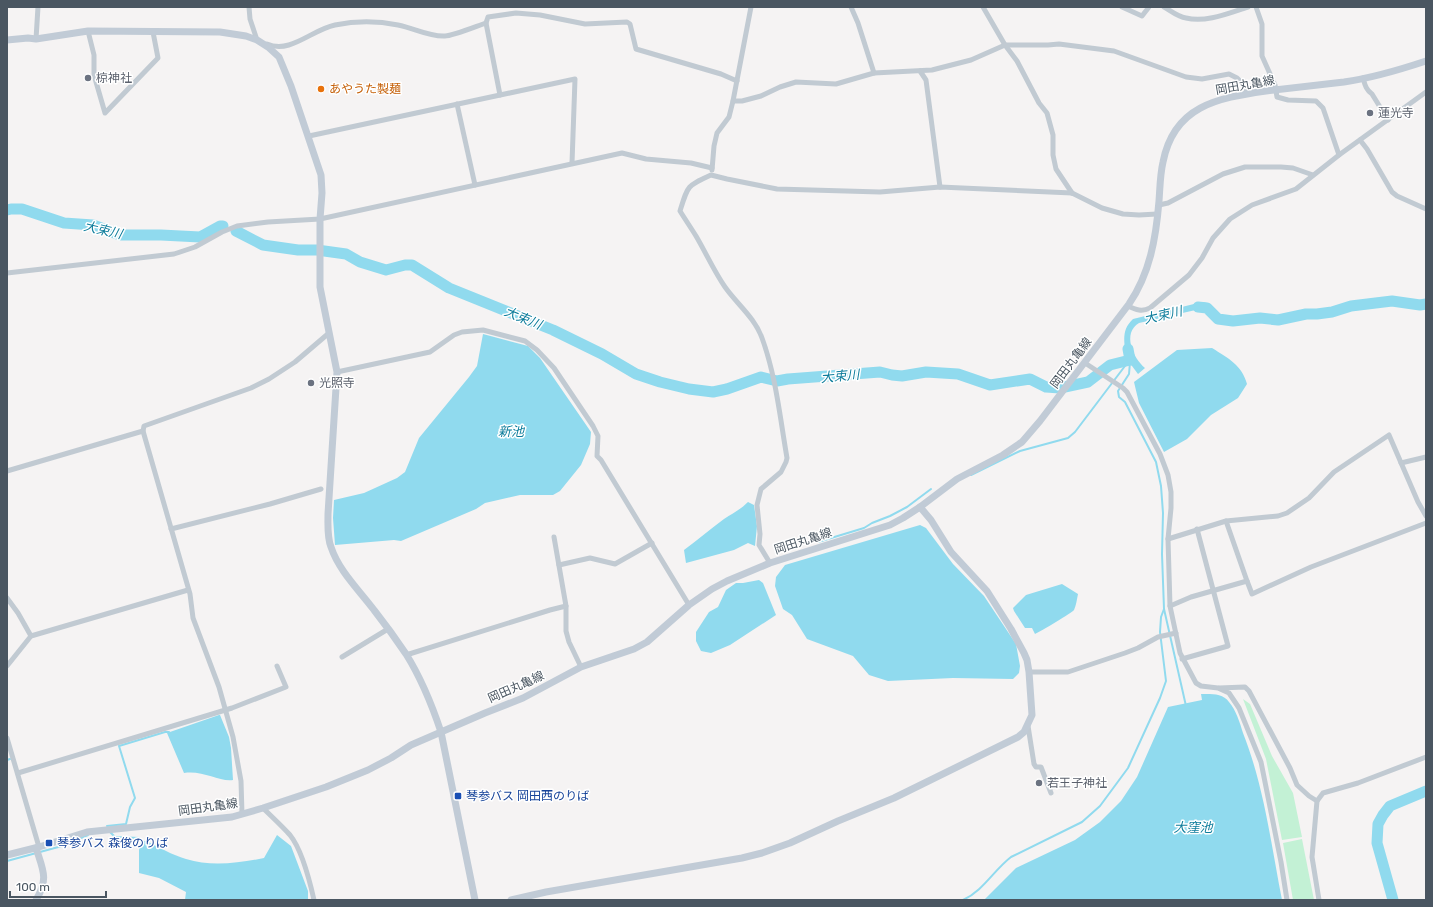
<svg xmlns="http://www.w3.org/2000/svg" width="1433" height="907" viewBox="0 0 1433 907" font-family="Rubik,'Noto Sans JP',sans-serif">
<rect width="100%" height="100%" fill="#f5f3f3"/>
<g fill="#c3f1d5">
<path d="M1243,699L1250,704L1272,756L1293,793L1302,837L1282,840L1266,759Z"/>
<path d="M1302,839L1313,895L1314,900H1293L1283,843Z"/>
</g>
<g fill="#90daee">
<path d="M1202,302L1207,303L1213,308L1208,312L1205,309H1200L1139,323C1122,333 1133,358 1145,368L1138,374L1132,366L1126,362C1126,345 1119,332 1133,319Z"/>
<path d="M483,334L528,346L540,358L591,432L590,444L581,465L560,491L553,495H520L485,503L476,509L401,541L394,540L335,545L333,518L334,500L364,493L397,478L405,472L419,438L469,377L477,366Z"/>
<path d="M1212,348C1228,358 1242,365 1247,384L1238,398L1211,415L1187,439L1164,452L1139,403L1134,382L1177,350Z"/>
<path d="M748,502L754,505L757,526L755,546L748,543L734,550L686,563L684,550C698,540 710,529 724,519C733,513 740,510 748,502Z"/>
<path d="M920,525L926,528L953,564L984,596L1016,644L1020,666L1019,673L1013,679L953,678L888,681L869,675L853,656L807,639L792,615L783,609L775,586L776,577L785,565Z"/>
<path d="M759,580L763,583L776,615L730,645L711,653L701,651L696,641V632L709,612L718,607L726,590L736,583H743Z"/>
<path d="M1062,584L1078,594C1077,599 1076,606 1074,610C1072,613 1041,631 1035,634L1032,628H1025L1014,611L1013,608L1026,595Z"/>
<path d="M1201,694C1211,694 1223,693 1229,702C1236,710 1240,723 1243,733C1264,786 1271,844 1282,900H984L1016,868L1075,840L1100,822L1121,801L1137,777L1168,707L1202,700Z"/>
<path d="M219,715H220L229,737L231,748L233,780C219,782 203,770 184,773L167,733Z"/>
<path d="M277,835L291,846L308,891V900H185L186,892L159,878L139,873V850L141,841H146C159,847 172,855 186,859C211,867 239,863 264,858Z"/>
</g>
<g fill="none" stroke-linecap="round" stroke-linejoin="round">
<g stroke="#90daee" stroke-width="2">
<path d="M1130,362L1129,374L1118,391L1119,397L1125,402L1156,462L1161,486L1163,513L1162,554L1164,609L1186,706"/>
<path d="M971,475L1020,451L1068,438L1075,432L1128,362"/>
<path d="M818,542L864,528L872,523L890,516L907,507L931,489"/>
<path d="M7,760L10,759"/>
<path d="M107,826L126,824L130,807L135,798L119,746L165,732H169"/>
<path d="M110,832L115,837L139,838L144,842"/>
<path d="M7,861L62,846L88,835"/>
<path d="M963,900C983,891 994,870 1011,857L1082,822L1100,806L1128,768L1160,698L1166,681L1160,632L1161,617L1164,609"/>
</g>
<g stroke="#90daee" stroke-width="11">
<path d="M7,210L11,209H22L64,223L93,225L120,235H161L200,237L220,226H223"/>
<path d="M236,231L263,245L298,250H317L346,254L360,262L386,270L405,265H412L449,288L553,330L602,354L636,374L660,382L689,389L713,392L727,389L761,377L777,381L788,379L880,372L892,375L902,376L926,372L958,374L990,385L1030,379L1046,387L1060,388L1088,382L1110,365L1130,360L1128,349"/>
<path d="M1198,307L1207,308L1218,319L1233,321L1260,318L1278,320L1306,314H1317L1332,312L1351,306L1392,301L1420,305L1426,304"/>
<path d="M1393,900L1377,843L1378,824L1383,815L1390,806L1426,791"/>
</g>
<g stroke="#c1cad2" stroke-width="5">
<path d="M249,7L250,19L257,40L259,41"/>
<path d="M851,7L858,23L874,73"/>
<path d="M983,7L1005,45L1017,61L1039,103L1047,113L1053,135V155L1056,169L1072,193"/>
<path d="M1122,7L1142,16L1149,7"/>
<path d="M1164,7C1171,11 1178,17 1186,18C1206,23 1229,13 1248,7"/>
<path d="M1256,7L1262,24V56L1275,85L1277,97L1288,100L1316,101L1323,108L1339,155"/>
<path d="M486,23L500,95"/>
<path d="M88,31L94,55V75L105,113L158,58L153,32"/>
<path d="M36,39L38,7"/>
<path d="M267,44C291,54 311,30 335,25C355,21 378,21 398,25C414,28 429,37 445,36C453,36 477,26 486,23L488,17L516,13L540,15L585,24L627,22L630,24L636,49L721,74L737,81"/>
<path d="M920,71L926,80L940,187"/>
<path d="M1363,78C1365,85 1366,90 1372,94L1388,120"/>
<path d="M733,101H742L761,96L780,87L796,82L836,84L874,73L932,70L971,60L1005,45H1048L1059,44L1114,51L1186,77L1202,79L1229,74L1237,78L1245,86L1247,93"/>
<path d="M457,104L475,185"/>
<path d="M309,136L575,79L572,163"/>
<path d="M1360,140L1367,149L1392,192L1397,196L1426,209"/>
<path d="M712,170L714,146L717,133L729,117L733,101L751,7"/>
<path d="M1159,205L1168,203L1223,174L1245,167H1281L1293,168L1313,175"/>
<path d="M7,273L174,254L195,247L222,232L237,226L268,222L320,219L622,153L646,159L691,163L712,168"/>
<path d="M1128,306C1136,310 1142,312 1150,308L1189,275L1202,258L1213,238L1230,219L1252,205L1296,189L1339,155L1426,92"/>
<path d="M1085,363L1123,388L1127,392L1160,454L1168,475L1171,492V508L1168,539L1170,606L1180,653L1196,683L1201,686L1218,688L1229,693L1239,708L1261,762L1281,862L1287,900"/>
<path d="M337,372L430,352L454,335L462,332L483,330L525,341L537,350L554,368L593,426L598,436L597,456L601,460L689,605"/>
<path d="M1401,463L1426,457"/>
<path d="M7,471L143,431"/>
<path d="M1226,521L1247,581"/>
<path d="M171,529L270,504L321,489"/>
<path d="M554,537L566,606V631L569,642L581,667"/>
<path d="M1168,539L1226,521L1278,516L1287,513L1309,498L1334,472L1389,435L1418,502L1426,516"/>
<path d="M770,563L759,545L760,534L757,505L761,489L781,472L786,462L787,458C780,418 776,376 762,338C755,318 737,304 725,287C714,271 706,253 696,236C691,228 685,219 680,211C688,185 687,186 711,175L727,179L777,189L880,192L940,187L1072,193L1102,208L1123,214L1139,215L1157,214"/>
<path d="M559,565L590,558L615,564L652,543"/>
<path d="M7,598L18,613L31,636"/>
<path d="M1170,606L1191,597L1247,581L1252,594L1311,567L1426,523"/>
<path d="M406,655L550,610L566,606"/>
<path d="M342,657L388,629"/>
<path d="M1182,659L1228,646L1197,529"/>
<path d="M7,666L31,636L188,590"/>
<path d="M1029,672H1068L1125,653L1138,648L1158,637L1176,633"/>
<path d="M1219,688L1245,687L1249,691L1290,768L1297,785L1309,796L1317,801"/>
<path d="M1028,726L1034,764L1036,767H1041L1051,793"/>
<path d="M7,738L39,847"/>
<path d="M18,773L232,708L286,687L277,666"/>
<path d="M263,808C272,817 282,826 290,835C302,850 310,882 314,900"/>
<path d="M242,814L241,781L233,737L219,687L193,618L190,594L143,431L144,426L251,388L269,379L295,362L329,333"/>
<path d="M1319,900L1312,857L1317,801L1323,793L1358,783L1426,757"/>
</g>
<g stroke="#c1cbd6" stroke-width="7">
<path d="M7,40L28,38L36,39L88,31L220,32L246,36L257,40L268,47L279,57L291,86L321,175L322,193L320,219V287L337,372L328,514C328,525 327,537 331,547C339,571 359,590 374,610C385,624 396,639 406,654C421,678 432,705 441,732L475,900"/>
<path d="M36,848C43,870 49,879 36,900"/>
<path d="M7,855L39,847L87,832L232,817L263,808L326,787L368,770L391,758L411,745L485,713L523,698L581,667L634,649L647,642L689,605L712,589L727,581L770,563L890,525L903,518L920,507L957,479L1003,455L1022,442L1040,421L1129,304C1150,273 1156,238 1159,201C1160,188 1160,175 1163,162C1174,106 1217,98 1266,91C1292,88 1318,85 1344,82C1372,78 1399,70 1426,61"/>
<path d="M511,900L546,892L742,858L762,853L790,843L838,821L894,798L1018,737L1024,732L1032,715L1029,672L1027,660L1024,653L1011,629L987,591L951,552L931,520L920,507"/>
</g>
</g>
<g fill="#6b7280" stroke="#fff" stroke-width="1.5">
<circle cx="88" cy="78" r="4"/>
<circle cx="1370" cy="113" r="4"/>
<circle cx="311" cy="383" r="4"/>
<circle cx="1039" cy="783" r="4"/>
</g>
<circle fill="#e8710a" stroke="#fff" stroke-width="1.5" cx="321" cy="89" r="4"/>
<g fill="#1a4fb4" stroke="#fff" stroke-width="1.5">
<rect x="454" y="792" width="8" height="8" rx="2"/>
<rect x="45" y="839" width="8" height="8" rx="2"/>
</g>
<g text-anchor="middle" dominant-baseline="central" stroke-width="3" stroke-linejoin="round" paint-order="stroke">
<g font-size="12" fill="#5b616d" stroke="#fff" text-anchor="start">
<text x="96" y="78">椋神社</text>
<text x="1378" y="113">蓮光寺</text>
<text x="319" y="383">光照寺</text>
<text x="1047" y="783">若王子神社</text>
</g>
<g font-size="12" fill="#4a5661" stroke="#fff">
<text transform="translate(1245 85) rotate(-10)">岡田丸亀線</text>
<text transform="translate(1071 363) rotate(-53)">岡田丸亀線</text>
<text transform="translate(803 541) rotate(-18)">岡田丸亀線</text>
<text transform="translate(516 687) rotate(-24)">岡田丸亀線</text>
<text transform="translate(208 807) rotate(-8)">岡田丸亀線</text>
</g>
<g font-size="12" fill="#c56008" stroke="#fff" text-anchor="start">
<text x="329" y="89">あやうた製麺</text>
</g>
<g font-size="12" fill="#164399" stroke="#fff" text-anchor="start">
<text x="466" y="796">琴参バス 岡田西のりば</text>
<text x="57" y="843">琴参バス 森俊のりば</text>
</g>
<g font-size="13" font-style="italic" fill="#0c7c9b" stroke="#fff">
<text transform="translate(103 230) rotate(13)">大束川</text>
<text transform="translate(1163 315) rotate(-13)">大束川</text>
<text transform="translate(523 318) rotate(22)">大束川</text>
<text transform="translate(840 376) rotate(-5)">大束川</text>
<text x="511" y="431">新池</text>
<text x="1193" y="827">大窪池</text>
</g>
</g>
<rect width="1433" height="907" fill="none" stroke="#4a5661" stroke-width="16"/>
<path d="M10 891v6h96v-6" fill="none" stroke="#4a5661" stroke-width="2"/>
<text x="16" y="891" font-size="12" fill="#4a5661" stroke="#ffffff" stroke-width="3" paint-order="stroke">100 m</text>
</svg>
